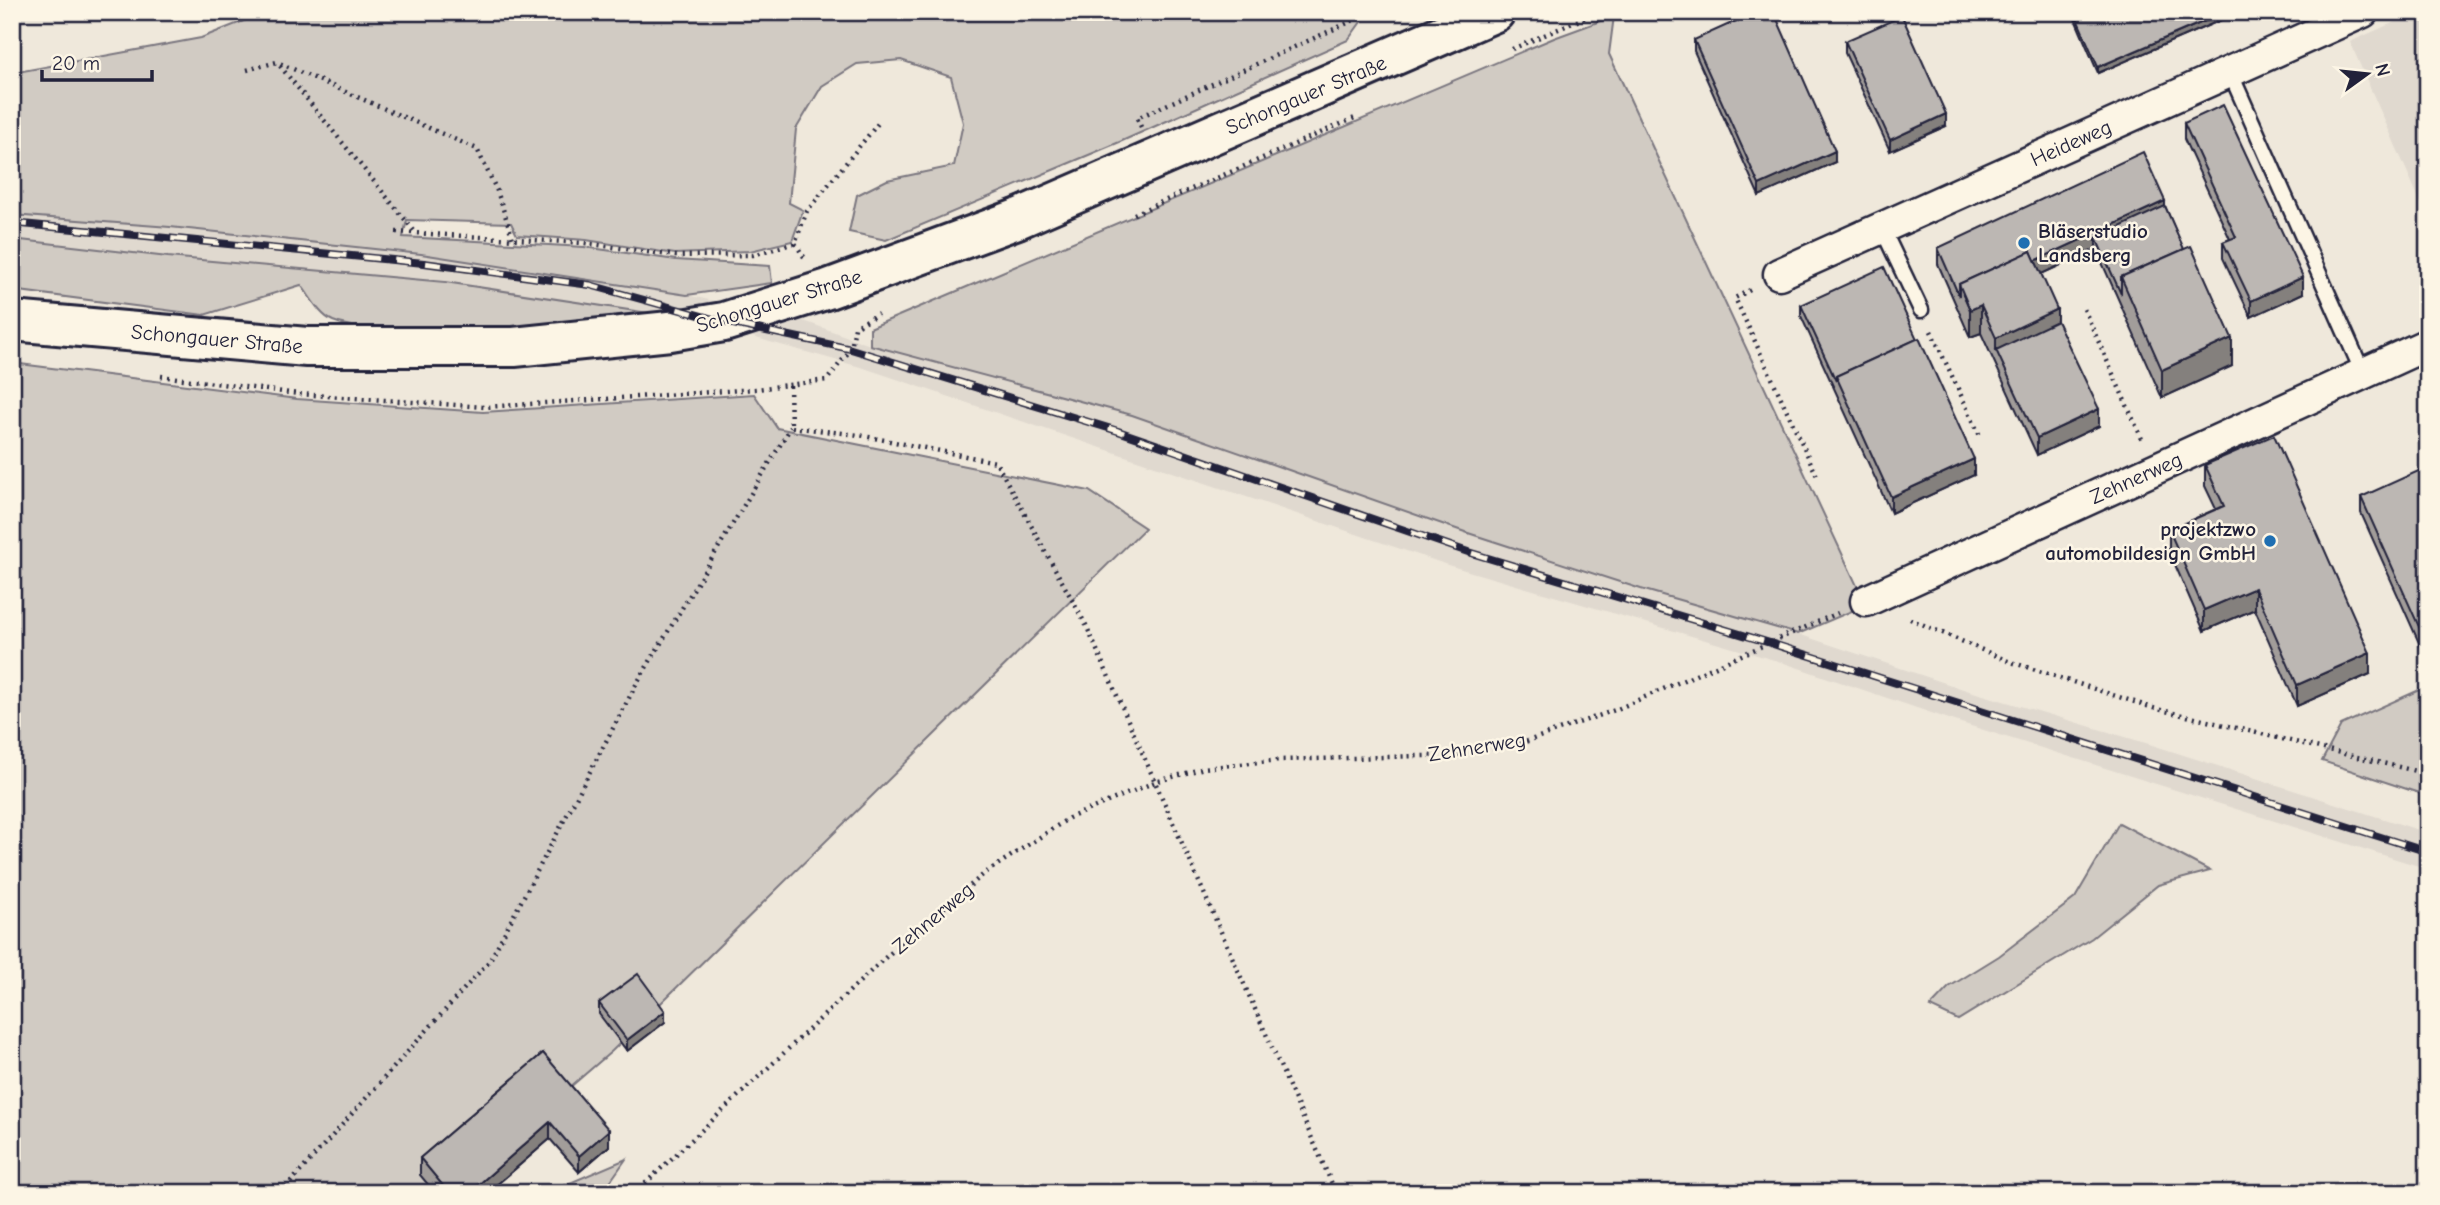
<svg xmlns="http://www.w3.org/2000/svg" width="2440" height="1205" viewBox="0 0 2440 1205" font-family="'Comic Neue',sans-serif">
<rect width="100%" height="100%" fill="#efe8db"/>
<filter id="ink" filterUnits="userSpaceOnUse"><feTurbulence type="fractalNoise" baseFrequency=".0143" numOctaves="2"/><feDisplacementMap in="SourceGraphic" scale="14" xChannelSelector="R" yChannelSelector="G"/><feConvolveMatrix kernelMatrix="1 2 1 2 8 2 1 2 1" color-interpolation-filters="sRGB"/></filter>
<g filter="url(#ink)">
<g fill="#e0d9cf">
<path d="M2417,12H2428V219L2350,42Z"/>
<path d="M12,215L170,227L421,254L687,295L804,321L870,345L1132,415L1641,589L1798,634L1966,690L2149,744L2428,833V869L1955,721L1781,662L1451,566L864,368L749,336L655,314L445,282L168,257L12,239Z"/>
</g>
<g fill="#d1cbc3" stroke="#7a767f" stroke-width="2">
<path d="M266,12H1368L1348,40L1122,141L886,240L849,232L857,195L887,180L954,166L963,123L951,77L901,60L857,64L822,86L796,129L789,203L803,210L792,241L750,251L675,254L586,240L517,235L511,223L407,220L403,237L584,247L676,260L770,266L772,283L687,295L421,254L170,227L12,215V73L201,38Z"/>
<path d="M1614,16L1609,54L1866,605L1798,634L1641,589L1465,532L1132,415L870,345V328L1554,38Z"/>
<path d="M12,239L168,257L445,282L655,314C571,324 488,333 403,329C381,328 353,329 333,321C319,315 310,296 301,285L204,315L12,290Z"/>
<path d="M12,363L297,399L483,412L754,394L777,428L1089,491L1145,528L612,1051L447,1193H12Z"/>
<path d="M2428,686V796L2322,761L2341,725Z"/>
<path d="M2119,823L2210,871L2158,885L2092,938L1958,1020L1930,1007L1949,987L1999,956L2075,898Z"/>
<path d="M626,1159L602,1193H555L558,1188Z"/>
</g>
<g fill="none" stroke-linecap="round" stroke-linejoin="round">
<g stroke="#22223b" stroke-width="19">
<g id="service">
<path d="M2230,72L2363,373"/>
<path d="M1882,228L1921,310"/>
</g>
</g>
<g stroke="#22223b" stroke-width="35">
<g id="minor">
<path d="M1779,274L2363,12"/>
<path d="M1866,601L2428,344"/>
</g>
</g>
<g stroke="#22223b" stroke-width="44">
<path id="secondary" d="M12,321L307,347H514L670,331L724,322L828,289L1017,219L1495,12"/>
</g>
<g stroke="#22223b" stroke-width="4.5" stroke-dasharray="2 5" stroke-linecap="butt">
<path d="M1512,49L1598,12"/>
<path d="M280,66L416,233"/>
<path d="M247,70L277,62L477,149L497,191L513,239"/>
<path d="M1141,127L1137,118L1372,12"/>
<path d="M1134,214L1357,117"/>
<path d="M396,232L584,243L676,256L753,255L795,243"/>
<path d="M804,257L795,243L807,211L880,121"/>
<path d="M1750,290L1735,298L1817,476"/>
<path d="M2084,309L2142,439"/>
<path d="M1931,331L1981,438"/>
<path d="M161,376L298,394L485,407L756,389L827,380L851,349L855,327L878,314"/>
<path d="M790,386L791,427L859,435L996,462L1086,625L1336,1193"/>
<path d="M1910,619L2008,661L2153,708L2428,774"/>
<path d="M281,1193L490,960L637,683L791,427"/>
<path d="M635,1193L887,956L985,873L1069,818L1155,782L1204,768L1279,760L1457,755L1522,743L1615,710L1838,613"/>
</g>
<use href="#service" stroke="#fcf5e5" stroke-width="14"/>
<use href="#minor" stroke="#fcf5e5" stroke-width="30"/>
<use href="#secondary" stroke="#fcf5e5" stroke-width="38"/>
<g stroke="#22223b" stroke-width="8">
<path id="rail" d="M12,223L424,263L590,285L724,322L851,349L1118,431L1468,552L1770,643L2428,852"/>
</g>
<use href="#rail" stroke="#fcf5e5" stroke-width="5" stroke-dasharray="16" stroke-linecap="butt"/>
</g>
<g fill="#a29d9a" stroke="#22223b" stroke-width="2">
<path d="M2072,12H2228V17L2098,73Z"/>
<path d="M1694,40L1835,162L1759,196L1694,51Z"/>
<path d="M1845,41L1946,126L1890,151L1845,53Z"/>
<path d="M2184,123L2303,293L2251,317L2223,258V242L2230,239L2184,139Z"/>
<path d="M2165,206L2232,366L2162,398L2096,249L2041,274L2057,321L2099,426L2037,455L1981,333L1970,337L1938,264V248Z"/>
<path d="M1801,305L1974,475L1891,513L1801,316Z"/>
<path d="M2205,465L2370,674L2297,706L2255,609L2204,631L2169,551V530L2216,509L2205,486Z"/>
<path d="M2428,475V652L2424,654L2361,513V497Z"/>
<path d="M599,1003L665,1022L627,1051L599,1014Z"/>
<path d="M543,1053L609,1146L579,1172L550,1139L487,1193H435L420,1175V1158Z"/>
</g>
<g fill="#84807d" stroke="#22223b" stroke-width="2">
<path d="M2226,12H2228V17L2098,73V67Z"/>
<path d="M1946,114V126L1890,151V140Z"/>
<path d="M1835,151V162L1759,196V185Z"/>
<path d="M2165,201V217L2096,238V249L1969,307L1963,294Z"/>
<path d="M2303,277V293L2251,317V301Z"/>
<path d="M1981,305V333L1970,337V310Z"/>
<path d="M2057,309V337L1996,350V338Z"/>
<path d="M2232,338V366L2162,398V370Z"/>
<path d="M2099,409V426L2037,455V438Z"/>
<path d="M1974,459V475L1891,513V497Z"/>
<path d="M2255,588V609L2204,631V610Z"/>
<path d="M2428,636V652L2424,654V638Z"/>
<path d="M2370,653V674L2297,706V685Z"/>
<path d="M665,1011V1022L627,1051V1040Z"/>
<path d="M550,1122V1139L487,1193H469Z"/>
<path d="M609,1130V1146L579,1172V1156Z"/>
</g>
<g fill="#bcb7b3" stroke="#22223b" stroke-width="2">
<path d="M1756,12H1774L1835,151L1759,185L1694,40Z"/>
<path d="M2074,12H2226L2098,67Z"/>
<path d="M1902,16L1946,114L1890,140L1845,41Z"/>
<path d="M2223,105L2303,277L2251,301L2223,242L2236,237L2184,123Z"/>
<path d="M2143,152L2165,201L2035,261L2031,251L1959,284V296L1938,248Z"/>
<path d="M2165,206L2184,249L2121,277V294L2096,238Z"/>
<path d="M2191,246L2232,338L2162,370L2121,277Z"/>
<path d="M2031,251L2057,309L1996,338L1981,305L1970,310L1959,284Z"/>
<path d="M1884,267L1917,339L1836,376V381L1801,305Z"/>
<path d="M2057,321L2099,409L2037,438L1996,350Z"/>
<path d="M1919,338L1974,459L1891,497L1836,376Z"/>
<path d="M2274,435L2370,653L2297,685L2255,588L2204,610L2169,530L2224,506L2205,465Z"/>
<path d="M2425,468L2428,475V636L2424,638L2361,497Z"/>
<path d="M638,974L665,1011L627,1040L599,1003Z"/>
<path d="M543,1053L609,1130L579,1156L550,1122L469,1193H449L420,1158Z"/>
</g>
</g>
<g fill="#1f6fb2" stroke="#fcf5e5" stroke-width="2.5">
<circle cx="2024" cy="243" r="7"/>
<circle cx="2270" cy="541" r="7"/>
</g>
<g text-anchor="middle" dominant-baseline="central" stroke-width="5" stroke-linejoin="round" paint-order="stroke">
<g font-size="21" fill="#22223b" stroke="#fcf5e5">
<text transform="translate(1306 95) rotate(-23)">Schongauer Straße</text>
<text transform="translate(2071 143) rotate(-24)">Heideweg</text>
<text transform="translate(779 301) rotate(-17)">Schongauer Straße</text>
<text transform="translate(217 339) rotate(5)">Schongauer Straße</text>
<text transform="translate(2136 478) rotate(-24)">Zehnerweg</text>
<text transform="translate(1477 747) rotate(-9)">Zehnerweg</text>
<text transform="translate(933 918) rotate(-40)">Zehnerweg</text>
</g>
<g font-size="21" font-weight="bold" fill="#22223b" stroke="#fcf5e5" text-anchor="start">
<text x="2038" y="231">Bläserstudio<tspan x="2038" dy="24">Landsberg</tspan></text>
<text x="2256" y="529" text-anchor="end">projektzwo<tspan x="2256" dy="24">automobildesign GmbH</tspan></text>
</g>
</g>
<rect width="2440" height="1205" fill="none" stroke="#fcf5e5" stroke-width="42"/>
<rect x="21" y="21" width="2398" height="1163" fill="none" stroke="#22223b" stroke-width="2.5" filter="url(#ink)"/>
<g transform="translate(2367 74) rotate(75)" stroke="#fcf5e5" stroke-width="5" paint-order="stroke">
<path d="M0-5L12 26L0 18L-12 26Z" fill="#22223b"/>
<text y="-10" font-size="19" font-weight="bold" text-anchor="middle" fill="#22223b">N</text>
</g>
<path d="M42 70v10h110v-10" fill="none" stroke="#22223b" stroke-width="3.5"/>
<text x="52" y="70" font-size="21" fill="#22223b" stroke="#fcf5e5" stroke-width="5" paint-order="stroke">20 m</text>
</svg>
